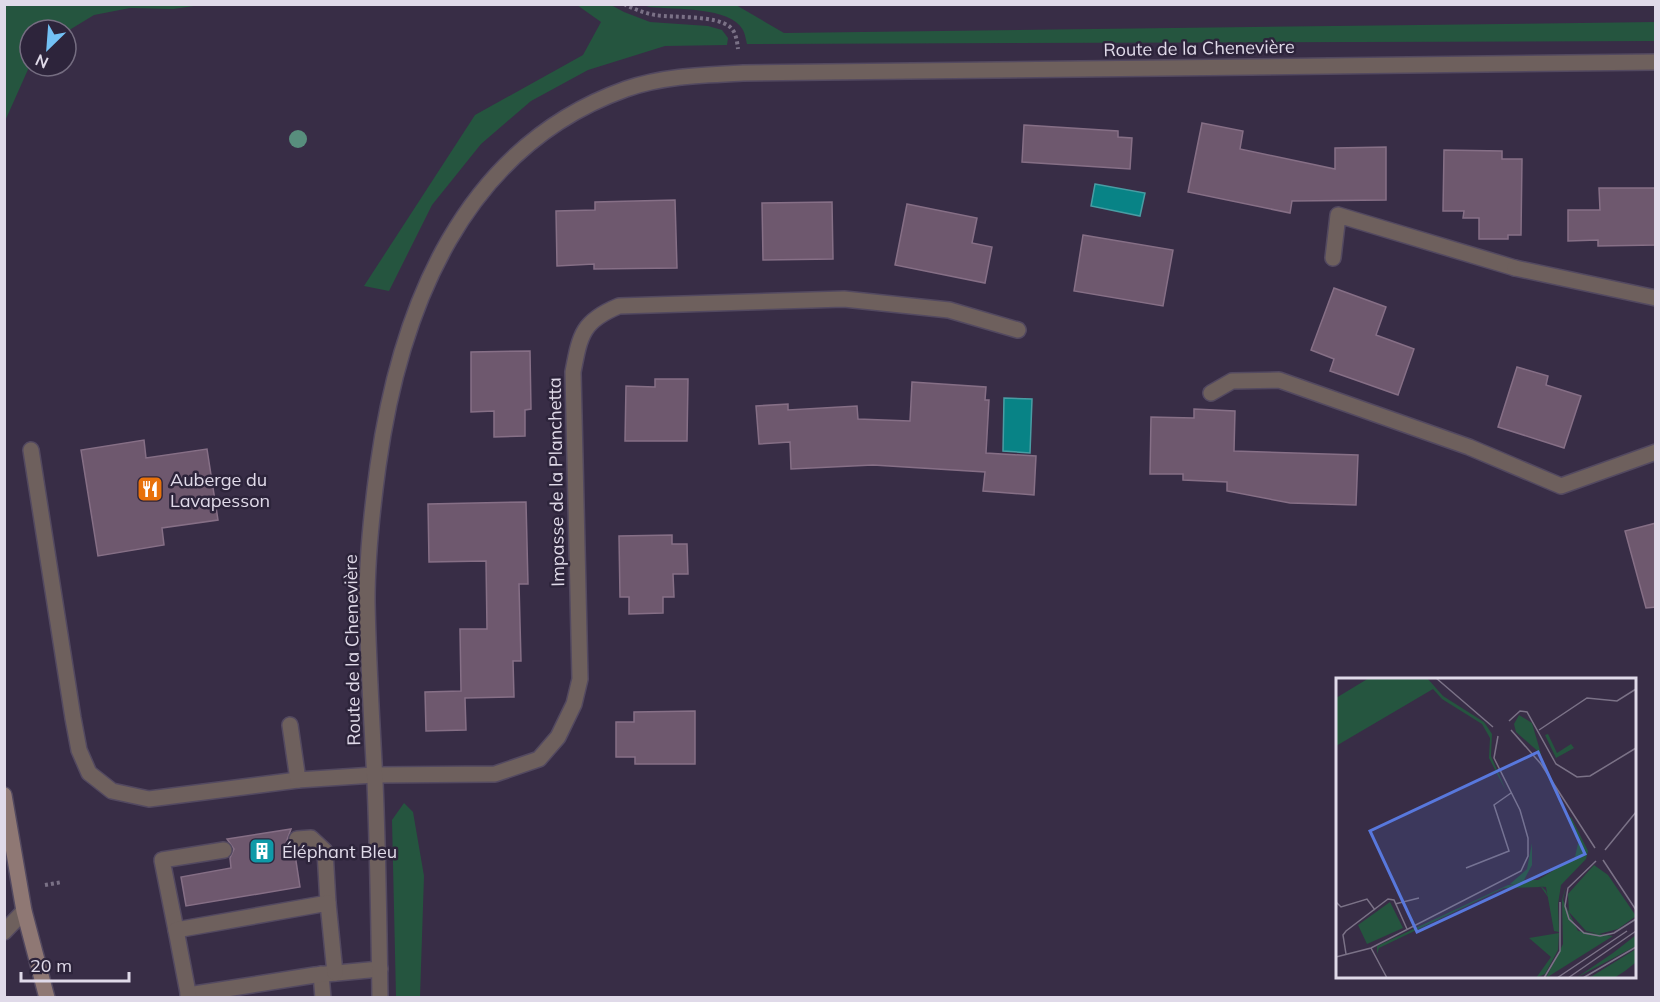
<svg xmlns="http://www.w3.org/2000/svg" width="1660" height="1002" viewBox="0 0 1660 1002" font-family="Mulish,sans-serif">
<rect width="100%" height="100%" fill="#382d46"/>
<g fill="#25553f">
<path d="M5,4H201V5L173,9L130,8L94,15L66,32V30H30V65L5,121Z"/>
<path d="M728,4L736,5L784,33L1655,22L1656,41L747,44C746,40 745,34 743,30C730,6 675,10 650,7L642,5Z"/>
<path d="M577,5H611L624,12L650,22L708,26L722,30L728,38L727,45L665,46L588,70L531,101L481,144L432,205L389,291L364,286L475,115L583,55L601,22Z"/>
<path d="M404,803L413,812L424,876L420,997H396L392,820Z"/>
</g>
<g fill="#088386" stroke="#499da4" stroke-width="1.5">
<path d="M1095,184L1145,193L1140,216L1091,206Z"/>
<path d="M1004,398L1032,399L1030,453L1003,451Z"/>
</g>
<g fill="#6e586e" stroke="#866f86" stroke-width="1.5">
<path d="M1202,123L1243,131L1240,149L1335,169V148L1386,147V200L1292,201L1290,213L1188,192Z"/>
<path d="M1024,125L1118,131V137L1132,138L1130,169L1022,162Z"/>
<path d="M1444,150L1502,151V159H1522L1521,235H1508V239H1479V218H1463L1464,211H1443Z"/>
<path d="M1599,188H1656V245L1598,246V240L1568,241V210H1600Z"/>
<path d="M675,200L677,268L594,269V264L557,266L556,211L595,210V202Z"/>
<path d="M832,202L833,259L763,260L762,203Z"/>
<path d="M907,204L977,218L972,243L992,247L985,283L895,265Z"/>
<path d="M1083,235L1173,250L1163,306L1074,291Z"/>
<path d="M1334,288L1386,307L1376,335L1414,349L1398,395L1330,371L1334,359L1311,350Z"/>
<path d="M530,351L531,409L525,410V436L494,437V411L471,412V352Z"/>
<path d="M1517,367L1548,376L1546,385L1581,396L1564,448L1498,427Z"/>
<path d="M655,379H688L687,441H625L626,386L655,387Z"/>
<path d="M912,382L986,387L985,400H989L986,453L1036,456L1034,495L983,491L985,472L873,465L791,469L790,442L759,444L756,406L788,404V410L857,406L858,419L910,421Z"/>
<path d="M1194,409L1235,411L1234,451L1358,455L1356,505L1290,503L1227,491V482L1183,480V474H1150L1151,417L1194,418Z"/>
<path d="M144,440L146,458L207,449L218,520L162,528L164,545L98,556L81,450Z"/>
<path d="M526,502L528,584H519L521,661H513L514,697L465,698L466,730L426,731L425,692L461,691L460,629H487L486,561L429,562L428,504Z"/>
<path d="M1656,523V607L1646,608L1625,531Z"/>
<path d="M672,535V544H687L688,574H673L674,597H663V613L629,614V597H620L619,536Z"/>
<path d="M695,711V764H635V757H616V722H634V712Z"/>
<path d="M291,829L287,840L289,845L294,848L300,887L186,906L181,877L231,868L230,858L234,849L227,839Z"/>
</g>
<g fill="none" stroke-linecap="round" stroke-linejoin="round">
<g stroke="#534960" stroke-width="18">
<g id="service">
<path d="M1333,258L1338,215L1515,268"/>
<path d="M1211,393L1232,381L1279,380L1469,447L1561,486L1656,452"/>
<path d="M31,450L73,718L79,750L89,773L112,791L149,799L298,780"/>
<path d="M290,725L298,780L374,775"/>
<path d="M297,839L311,838L325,851L328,903"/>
<path d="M176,930L162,860L224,850"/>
<path d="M4,932L24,911"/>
<path d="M321,974L323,998"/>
<path d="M188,995L315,975L380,969"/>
<path d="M189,998L176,930L328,903L335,973"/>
</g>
</g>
<g stroke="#534960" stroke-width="18">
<g id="minor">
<path d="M1515,268L1656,298"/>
<path d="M374,775L495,774L539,759L558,737L574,704L580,679L573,372C580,335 582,321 619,306L844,299L949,310L1018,330"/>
</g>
</g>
<g stroke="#534960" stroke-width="18">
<path id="tertiary" d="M380,998C379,926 378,854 375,782C372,722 368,661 367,601C367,556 372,510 378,466C400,308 463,147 626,89C663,76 703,75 743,73L1656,62"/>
</g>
<g stroke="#534960" stroke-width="18">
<path id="secondary" d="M4,795L24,911L47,998"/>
</g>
<g stroke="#7a7186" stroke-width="4" stroke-dasharray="3 3" stroke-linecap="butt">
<path d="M624,4C634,9 644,13 655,15C674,18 716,15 730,27C736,32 737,41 738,49"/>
<path d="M45,885L62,882"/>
</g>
<use href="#service" stroke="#6e605d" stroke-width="15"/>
<use href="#minor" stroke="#6e605d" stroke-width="15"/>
<use href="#tertiary" stroke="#6e605d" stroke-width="15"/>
<use href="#secondary" stroke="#8f7874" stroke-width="15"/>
</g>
<circle fill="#588e7d" cx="298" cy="139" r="9"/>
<defs>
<g id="restaurant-square" transform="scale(1.35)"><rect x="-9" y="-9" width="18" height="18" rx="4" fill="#e8710a" stroke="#2d243b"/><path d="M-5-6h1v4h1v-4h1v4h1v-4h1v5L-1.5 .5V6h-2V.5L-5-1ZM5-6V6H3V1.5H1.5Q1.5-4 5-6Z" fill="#fff"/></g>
<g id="building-square" transform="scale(1.35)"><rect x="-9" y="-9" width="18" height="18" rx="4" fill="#0f9aa8" stroke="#2d243b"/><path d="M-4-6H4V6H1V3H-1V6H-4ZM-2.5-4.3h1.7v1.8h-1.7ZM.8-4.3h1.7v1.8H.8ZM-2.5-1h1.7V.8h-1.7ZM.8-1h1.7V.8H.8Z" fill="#fff"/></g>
</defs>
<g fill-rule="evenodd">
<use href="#restaurant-square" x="150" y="489"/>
<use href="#building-square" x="262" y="851"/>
</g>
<g text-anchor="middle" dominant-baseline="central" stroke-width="5" stroke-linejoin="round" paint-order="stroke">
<g font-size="18" fill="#e0dae9" stroke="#2d243b">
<text transform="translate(1199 48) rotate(-1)">Route de la Chenevière</text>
<text transform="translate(556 482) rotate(-91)">Impasse de la Planchetta</text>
<text transform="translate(352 650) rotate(-91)">Route de la Chenevière</text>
</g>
<g font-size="18" fill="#e0dae9" stroke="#2d243b" text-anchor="start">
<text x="170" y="479">Auberge du<tspan x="170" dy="21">Lavapesson</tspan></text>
<text x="282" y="851">Éléphant Bleu</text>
</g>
</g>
<g transform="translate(1336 678)">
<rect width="300" height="300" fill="#382d46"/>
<path d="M33,0H91L107,18L148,44L156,56L155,78L170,113L153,80L154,60L146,46L106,21L97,11L0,68V20ZM183,37L196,45L205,76L180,54L178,46ZM212,56L221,75L235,66L238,70L220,80L209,57ZM235,139L252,173L250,181L225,207L222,226L223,254L218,253L210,209L174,206L191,191L196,165V187L188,202H202L239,179L243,161L232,141ZM258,187L272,197L300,238L282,251L263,256L250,253L233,234L232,216ZM186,206L206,209L210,213L212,219L205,209L168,210L43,270L41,276V268L172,207ZM230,208L227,222L242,253L277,258L210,300L227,266L226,222ZM54,224L67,250L31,266L22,247ZM223,255L222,272L209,296L200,300L215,279L193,260ZM300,257V268L240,300L277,275ZM300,271L299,285L289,293L278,300H253Z" fill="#25553f"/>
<path fill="none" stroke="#7b7287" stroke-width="1.5" d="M100,0L157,49M173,43L184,33L191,34L220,86L241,99L254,98L300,70M175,52L205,86L259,170M203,52L251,20L281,23L300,11M269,172L300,134M267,182L300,232M260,183L232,210L229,228L233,241L248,255L264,258L278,255L300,241M130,190L173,173L158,127L175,115M0,224L5,229L31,221L39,232M59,226L83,220M35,270L51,300M10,276L7,257L10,253L52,221L58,222L71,251M0,279L35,270L185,193L192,178V160L184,132L158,80L162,58M208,300L224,273V224M221,300L291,253M232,300L300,253M247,300L300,269"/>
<path fill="#5878dd" fill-opacity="0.15" stroke="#5878dd" stroke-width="3" d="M202,74L249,176L81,254L34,153Z"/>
<rect width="300" height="300" fill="none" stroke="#e0dae9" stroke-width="3"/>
</g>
<rect width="1660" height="1002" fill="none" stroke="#e0dae9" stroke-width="12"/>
<g transform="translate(48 48) rotate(205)"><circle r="28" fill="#2d243b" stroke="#756d81" stroke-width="1.5"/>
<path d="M0-4.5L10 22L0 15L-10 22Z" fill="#73c1f5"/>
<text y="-9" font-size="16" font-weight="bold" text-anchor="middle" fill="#e0dae9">N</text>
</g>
<path d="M21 972v9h108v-9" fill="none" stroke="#e0dae9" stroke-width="3"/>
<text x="30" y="972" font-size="18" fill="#e0dae9" stroke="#2d243b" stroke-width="4.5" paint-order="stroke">20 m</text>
</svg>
